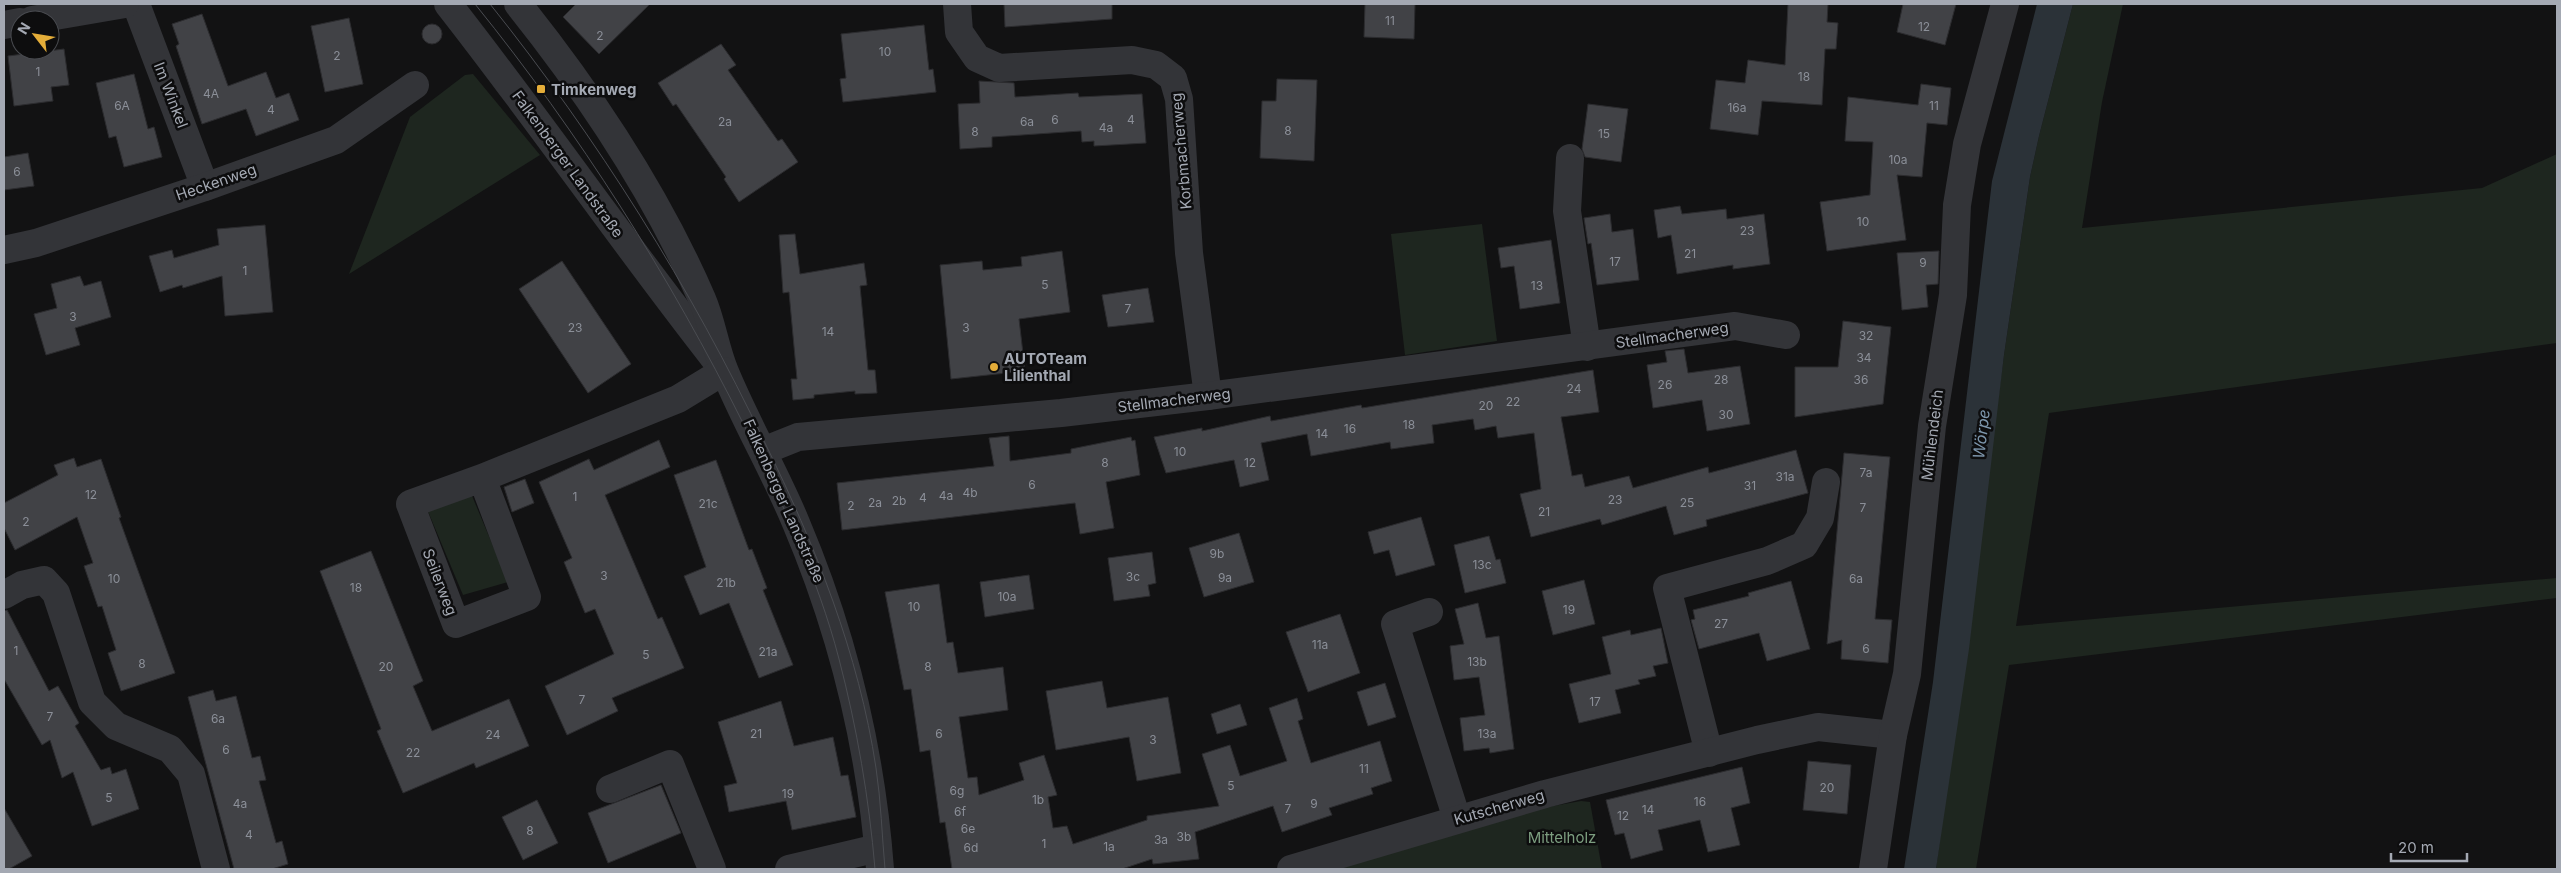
<svg xmlns="http://www.w3.org/2000/svg" width="2561" height="873" viewBox="0 0 2561 873" font-family="Inter,sans-serif">
<rect width="100%" height="100%" fill="#121213"/>
<g fill="#1e261f">
<path d="M2073,4H2123L2102,102L2082,228L2482,188L2557,154V343L2049,413L2016,626L2557,578V598L2009,665L1976,869H1936L2004,355L2030,177L2039,136Z"/>
<path d="M473,74L540,155L349,274L410,117L465,75Z"/>
<path d="M1482,224L1497,341L1405,355L1391,234Z"/>
<path d="M470,491L508,582L463,595L427,509Z"/>
<path d="M1581,801L1590,802L1602,869H1338L1531,810Z"/>
</g>
<path fill="#2b3238" d="M2037,4H2073L2039,136L2030,177L2004,355L1969,649L1936,869H1904L1933,682L1992,181Z"/>
<g fill="#414246" stroke="#2c2c2f">
<path d="M576,4H650L599,54L563,17Z"/>
<path d="M1004,4H1112V19L1005,27Z"/>
<path d="M1365,4H1415L1414,39L1364,37Z"/>
<path d="M1788,4H1828L1827,22L1838,23L1836,49H1825L1822,105L1762,101L1758,135L1710,129L1716,80L1745,83L1748,60L1785,65Z"/>
<path d="M1903,4H1956L1945,45L1897,32Z"/>
<path d="M202,14L228,86L266,72L276,98L289,93L299,120L256,136L246,109L202,124L176,46L179,44L172,24Z"/>
<path d="M349,18L363,84L325,92L311,26Z"/>
<circle cx="432" cy="34" r="10"/>
<path d="M924,25L929,70L933,69L936,92L843,102L840,79L846,78L841,34Z"/>
<path d="M721,44L736,65L728,70L778,141L782,139L798,162L739,202L724,179L726,177L676,104L673,106L658,83Z"/>
<path d="M64,49L69,85L51,87L53,101L14,106L8,56Z"/>
<path d="M134,74L148,129L154,127L162,157L124,167L116,136L109,138L96,83Z"/>
<path d="M1277,79L1317,80L1314,161L1260,158L1262,101H1276Z"/>
<path d="M979,81L1014,83L1015,97L1078,93L1079,97L1142,94L1146,143L1094,146V141L1082,142L1081,131L992,137V147L960,149L958,104L980,103Z"/>
<path d="M1921,84L1951,88L1947,125L1927,123L1922,177L1897,175L1906,240L1827,251L1820,202L1870,195L1873,142L1845,141L1848,97L1918,105Z"/>
<path d="M1588,104L1628,109L1621,162L1585,157L1582,149Z"/>
<path d="M28,153L34,186L4,190V157Z"/>
<path d="M1680,206L1682,214L1726,209L1727,219L1764,214L1770,264L1733,269V265L1677,274L1671,235L1658,238L1654,210Z"/>
<path d="M1610,214L1612,232L1633,229L1639,280L1597,285L1591,243L1588,244L1584,218Z"/>
<path d="M265,225L273,312L225,316L222,276L183,288L182,285L160,292L149,256L172,250L174,258L219,245L217,229Z"/>
<path d="M795,234L800,274L864,263L867,285L860,286L868,370H875L877,393L855,394V391L814,395V398L793,400L791,379H797L789,292L783,293L779,235Z"/>
<path d="M1551,240L1560,303L1520,309L1514,266L1501,268L1498,248Z"/>
<path d="M1062,251L1070,312L1019,319L1025,371L951,379L940,265L982,261L983,270L1022,266L1021,257Z"/>
<path d="M1939,251L1938,284L1926,285L1928,307L1902,310L1897,253Z"/>
<path d="M562,261L631,364L588,393L519,289Z"/>
<path d="M80,276L84,286L101,281L111,317L75,328L80,345L46,355L34,314L57,308L51,284Z"/>
<path d="M1148,288L1154,322L1108,327L1102,295Z"/>
<path d="M1843,321L1891,327L1883,404L1795,417V367H1838Z"/>
<path d="M1684,349L1688,373L1740,366L1750,424L1707,431L1702,400L1653,408L1647,365L1667,362L1665,351Z"/>
<path d="M1593,370L1599,412L1561,417L1572,476L1582,474L1585,487L1629,476L1633,488L1708,467L1709,473L1796,450L1808,493L1706,520L1707,526L1674,535L1666,506L1602,525L1600,519L1531,537L1520,494L1541,489L1534,433L1498,438L1496,426L1475,430L1473,419L1432,425L1434,443L1391,449L1390,442L1311,456L1307,434L1261,443L1269,480L1240,487L1234,460L1166,473L1154,437L1202,428V431L1270,416L1271,421L1361,405L1362,408Z"/>
<path d="M1009,436L1010,461L1071,453V449L1131,437L1132,441L1135,440L1140,475L1106,482L1114,528L1080,534L1075,503L842,530L837,483L994,466L989,438Z"/>
<path d="M659,440L670,467L605,495L658,619L662,617L684,668L612,698L618,711L567,735L545,686L614,654L595,609L585,613L564,562L572,558L539,482L589,459L594,470Z"/>
<path d="M1844,453L1890,457L1875,619L1892,620L1888,663L1841,659L1842,640L1827,644Z"/>
<path d="M74,458L77,467L101,459L121,517L119,518L175,673L121,691L108,653L116,650L102,606L98,607L84,566L93,563L77,517L15,550L4,528V503L58,475L54,465Z"/>
<path d="M716,460L749,550L752,549L767,588L763,590L793,665L759,678L729,603L700,615L684,576L706,567L674,475Z"/>
<path d="M525,479L534,503L512,512L504,487Z"/>
<path d="M1421,517L1435,565L1396,576L1389,550L1374,554L1368,532Z"/>
<path d="M1239,533L1254,582L1204,597L1189,548Z"/>
<path d="M1489,536L1496,560L1500,559L1506,583L1465,593L1454,545Z"/>
<path d="M371,551L423,681L413,686L432,731L509,699L529,746L476,768L474,763L403,793L377,731L381,729L320,571Z"/>
<path d="M1152,552L1156,583L1148,585L1150,596L1114,601L1108,558Z"/>
<path d="M1029,575L1034,609L985,617L980,582Z"/>
<path d="M1584,580L1595,624L1553,635L1542,591Z"/>
<path d="M1791,581L1810,649L1767,661L1759,633L1699,649L1691,620L1695,619L1693,610L1749,596L1748,593Z"/>
<path d="M939,584L947,643L953,642L958,673L1003,667L1008,710L959,717L968,778L977,777L979,795L1024,780L1019,763L1044,755L1057,795L1048,797L1053,828L1067,826L1073,844L1147,820V816L1219,806L1202,754L1230,745L1240,776L1287,761L1269,708L1297,698L1303,719L1298,721L1311,763L1380,741L1392,781L1371,788L1373,794L1329,808L1332,815L1282,832L1273,806L1195,832L1199,859L1153,864L1152,859L1122,869H952L945,822L940,823L930,750L920,752L911,689L904,690L885,592Z"/>
<path d="M1478,603L1486,638L1499,636L1514,749L1490,753L1489,748L1464,751L1460,718L1485,715L1479,677L1454,680L1450,646L1464,644L1455,609Z"/>
<path d="M7,610L49,691L58,686L79,723L75,726L101,770L110,767L112,774L126,769L139,809L92,826L73,772L62,778L50,740L42,745L4,679V611Z"/>
<path d="M1340,614L1360,673L1308,692L1286,632Z"/>
<path d="M1661,628L1668,663L1653,666L1656,676L1638,680L1640,684L1615,690L1621,713L1579,723L1569,684L1611,674L1602,637L1630,630L1631,635Z"/>
<path d="M1102,681L1107,708L1168,697L1181,773L1137,781L1129,737L1056,750L1046,691Z"/>
<path d="M1385,683L1396,717L1368,726L1357,692Z"/>
<path d="M213,690L216,701L236,696L252,758L260,756L266,780L259,781L276,843L282,841L288,864L272,869H234L188,697Z"/>
<path d="M781,701L794,746L833,737L841,776L848,775L856,817L792,830L786,801L729,812L724,786L737,783L718,722Z"/>
<path d="M1240,704L1247,725L1217,734L1211,714Z"/>
<path d="M1808,761L1851,765L1847,814L1803,810Z"/>
<path d="M1742,767L1750,803L1731,808L1740,845L1708,852L1700,820L1658,830L1663,850L1631,859L1624,833L1615,835L1606,800Z"/>
<path d="M661,785L681,833L608,863L588,813Z"/>
<path d="M537,800L558,843L523,860L502,817Z"/>
<path d="M4,808L32,856L9,869H4Z"/>
</g>
<g fill="none" stroke-linecap="round" stroke-linejoin="round">
<g stroke="#333438" stroke-width="28">
<path d="M136,4L205,187"/>
<path d="M448,4C539,120 623,242 714,358"/>
<path d="M518,4C590,94 656,193 702,299C712,322 715,348 725,372C746,423 775,472 796,523C843,634 871,749 880,869"/>
<path d="M957,4L959,32L977,58L999,68L1132,60L1156,65L1173,78L1179,99L1189,253L1208,396"/>
<path d="M32,20L125,4"/>
<path d="M4,25L20,22"/>
<path d="M1570,158L1567,211L1587,347"/>
<path d="M4,250L36,243L205,187L336,140L415,85"/>
<path d="M763,451L798,437L1061,413L1208,396L1735,326L1786,335"/>
<path d="M482,478L527,597L456,624L410,504L482,478L678,399L724,371"/>
<path d="M4,595L22,585L44,580L56,593L92,702L116,726L170,749L191,774L216,869"/>
<path d="M1429,612L1395,624L1457,819"/>
<path d="M1709,753L1667,588L1767,561L1804,545L1820,518L1826,482"/>
<path d="M610,789L670,764L712,869"/>
<path d="M789,869L878,848"/>
<path d="M1291,869L1545,794L1757,740L1818,727L1893,735"/>
<path d="M1873,869L1893,735L1907,674L1932,426L1953,295L1957,205L1967,144L2005,4"/>
</g>
<g stroke="#4a4c51" stroke-width="1">
<path d="M475,4C580,134 669,275 744,425C781,500 818,578 839,659C857,728 869,798 875,869"/>
<path d="M490,4C598,139 690,286 765,443C815,545 859,654 876,768C881,801 882,836 885,869"/>
</g>
</g>
<g fill="#e4ad39" stroke="#0d0d0e" stroke-width="2">
<rect x="536" y="84" width="10" height="10" rx="2.5"/>
<circle cx="994" cy="367" r="5"/>
</g>
<g text-anchor="middle" dominant-baseline="central" stroke-width="5" stroke-linejoin="round" paint-order="stroke">
<g font-size="12" fill="#8b8f98">
<text x="1390" y="20">11</text>
<text x="1924" y="26">12</text>
<text x="600" y="35">2</text>
<text x="885" y="51">10</text>
<text x="337" y="55">2</text>
<text x="38" y="71">1</text>
<text x="1804" y="76">18</text>
<text x="211" y="93">4A</text>
<text x="122" y="105">6A</text>
<text x="1934" y="105">11</text>
<text x="1737" y="107">16a</text>
<text x="271" y="109">4</text>
<text x="1055" y="119">6</text>
<text x="1131" y="119">4</text>
<text x="725" y="121">2a</text>
<text x="1027" y="121">6a</text>
<text x="1106" y="127">4a</text>
<text x="1288" y="130">8</text>
<text x="975" y="131">8</text>
<text x="1604" y="133">15</text>
<text x="1898" y="159">10a</text>
<text x="17" y="171">6</text>
<text x="1863" y="221">10</text>
<text x="1747" y="230">23</text>
<text x="1690" y="253">21</text>
<text x="1615" y="261">17</text>
<text x="1923" y="262">9</text>
<text x="245" y="270">1</text>
<text x="1045" y="284">5</text>
<text x="1537" y="285">13</text>
<text x="1128" y="308">7</text>
<text x="73" y="316">3</text>
<text x="575" y="327">23</text>
<text x="966" y="327">3</text>
<text x="828" y="331">14</text>
<text x="1866" y="335">32</text>
<text x="1864" y="357">34</text>
<text x="1721" y="379">28</text>
<text x="1861" y="379">36</text>
<text x="1665" y="384">26</text>
<text x="1574" y="388">24</text>
<text x="1513" y="401">22</text>
<text x="1486" y="405">20</text>
<text x="1726" y="414">30</text>
<text x="1409" y="424">18</text>
<text x="1350" y="428">16</text>
<text x="1322" y="433">14</text>
<text x="1180" y="451">10</text>
<text x="1105" y="462">8</text>
<text x="1250" y="462">12</text>
<text x="1866" y="472">7a</text>
<text x="1785" y="476">31a</text>
<text x="1032" y="484">6</text>
<text x="1750" y="485">31</text>
<text x="970" y="492">4b</text>
<text x="91" y="494">12</text>
<text x="946" y="495">4a</text>
<text x="575" y="496">1</text>
<text x="923" y="497">4</text>
<text x="1615" y="499">23</text>
<text x="899" y="500">2b</text>
<text x="875" y="502">2a</text>
<text x="1687" y="502">25</text>
<text x="708" y="503">21c</text>
<text x="851" y="505">2</text>
<text x="1863" y="507">7</text>
<text x="1544" y="511">21</text>
<text x="26" y="521">2</text>
<text x="1217" y="553">9b</text>
<text x="1482" y="564">13c</text>
<text x="604" y="575">3</text>
<text x="1133" y="576">3c</text>
<text x="1225" y="577">9a</text>
<text x="114" y="578">10</text>
<text x="1856" y="578">6a</text>
<text x="726" y="582">21b</text>
<text x="356" y="587">18</text>
<text x="1007" y="596">10a</text>
<text x="914" y="606">10</text>
<text x="1569" y="609">19</text>
<text x="1721" y="623">27</text>
<text x="1320" y="644">11a</text>
<text x="1866" y="648">6</text>
<text x="16" y="650">1</text>
<text x="768" y="651">21a</text>
<text x="646" y="654">5</text>
<text x="1477" y="661">13b</text>
<text x="142" y="663">8</text>
<text x="386" y="666">20</text>
<text x="928" y="666">8</text>
<text x="582" y="699">7</text>
<text x="1595" y="701">17</text>
<text x="50" y="716">7</text>
<text x="218" y="718">6a</text>
<text x="756" y="733">21</text>
<text x="939" y="733">6</text>
<text x="1487" y="733">13a</text>
<text x="493" y="734">24</text>
<text x="1153" y="739">3</text>
<text x="226" y="749">6</text>
<text x="413" y="752">22</text>
<text x="1364" y="768">11</text>
<text x="1231" y="785">5</text>
<text x="1827" y="787">20</text>
<text x="957" y="790">6g</text>
<text x="788" y="793">19</text>
<text x="109" y="797">5</text>
<text x="1038" y="799">1b</text>
<text x="1700" y="801">16</text>
<text x="240" y="803">4a</text>
<text x="1314" y="803">9</text>
<text x="1288" y="808">7</text>
<text x="1648" y="809">14</text>
<text x="960" y="811">6f</text>
<text x="1623" y="815">12</text>
<text x="968" y="828">6e</text>
<text x="530" y="830">8</text>
<text x="249" y="834">4</text>
<text x="1184" y="836">3b</text>
<text x="1161" y="839">3a</text>
<text x="1044" y="843">1</text>
<text x="1109" y="846">1a</text>
<text x="971" y="847">6d</text>
</g>
<g font-size="15" font-weight="bold" fill="#a4a9b3" stroke="#0d0d0e" text-anchor="start">
<text x="551" y="89">Timkenweg</text>
<text x="1004" y="358">AUTOTeam<tspan x="1004" dy="17">Lilienthal</tspan></text>
</g>
<g font-size="15" fill="#a4a9b3" stroke="#0d0d0e">
<text transform="translate(171 95) rotate(69)">Im Winkel</text>
<text transform="translate(1181 151) rotate(-95)">Korbmacherweg</text>
<text transform="translate(568 164) rotate(54)">Falkenberger Landstraße</text>
<text transform="translate(216 182) rotate(-19)">Heckenweg</text>
<text transform="translate(1672 335) rotate(-8)">Stellmacherweg</text>
<text transform="translate(1174 400) rotate(-7)">Stellmacherweg</text>
<text transform="translate(1932 435) rotate(-83)">Mühlendeich</text>
<text transform="translate(784 501) rotate(66)">Falkenberger Landstraße</text>
<text transform="translate(440 582) rotate(69)">Seilerweg</text>
<text transform="translate(1499 807) rotate(-16)">Kutscherweg</text>
</g>
<g font-size="15" fill="#7c9d7f" stroke="#0d0d0e">
<text x="1562" y="837">Mittelholz</text>
</g>
<g font-size="16" font-style="italic" fill="#7d96ac" stroke="#0d0d0e">
<text transform="translate(1981 434) rotate(-83)">Wörpe</text>
</g>
</g>
<rect width="2561" height="873" fill="none" stroke="#a4a9b3" stroke-width="10"/>
<g transform="translate(35 35) rotate(301)"><circle r="24" fill="#0d0d0e" stroke="#494b50"/>
<path d="M0-4L9 19L0 12L-9 19Z" fill="#e4ad39"/>
<text y="-8" font-size="14" font-weight="bold" text-anchor="middle" fill="#a4a9b3">N</text>
</g>
<path d="M2391 853v8h76v-8" fill="none" stroke="#a4a9b3" stroke-width="2.5"/>
<text x="2398" y="853" font-size="15" fill="#a4a9b3" stroke="#0d0d0e" stroke-width="4" paint-order="stroke">20 m</text>
</svg>
